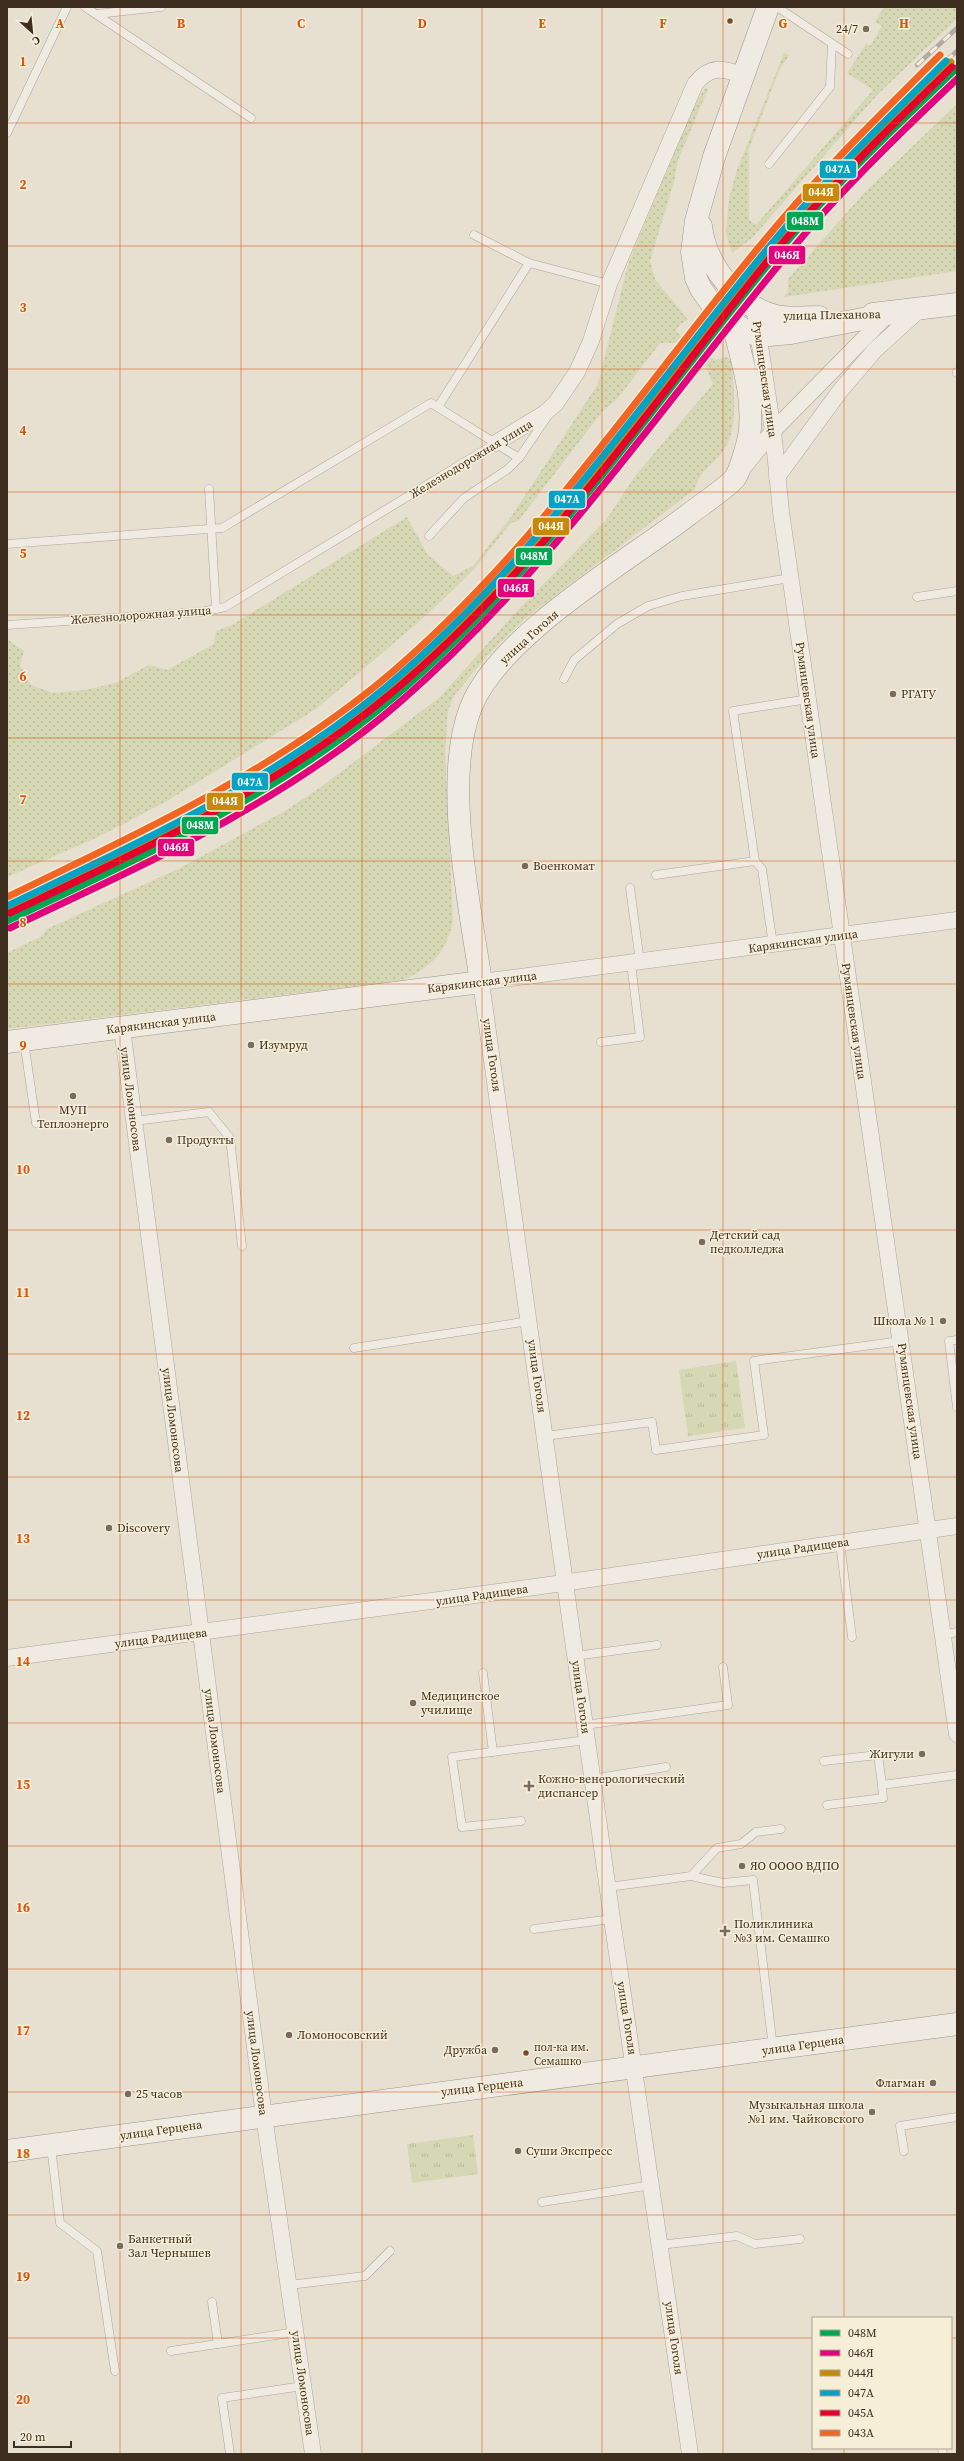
<svg xmlns="http://www.w3.org/2000/svg" width="964" height="2461" viewBox="0 0 964 2461" font-family="'Source Serif 4',serif">
<defs>
<pattern id="grass-dots" width="8" height="8" patternUnits="userSpaceOnUse"><rect width="8" height="8" fill="#d6d7b3"/><path d="M2 2h.1M6 6h.1" fill="none" stroke="#b9b99a" stroke-width="1.8" stroke-linecap="round"/></pattern>
<pattern id="park-tufts" width="24" height="20" patternUnits="userSpaceOnUse"><rect width="24" height="20" fill="#d6d7b3"/><path d="M3 7l-1-3M5 7V3M7 7l1-3M15 17l-1-3M17 17v-4M19 17l1-3" fill="none" stroke="#b9b99a"/></pattern>
</defs>
<rect width="100%" height="100%" fill="#e7e0d1"/>
<g fill="url(#grass-dots)">
<path d="M884,7H957V19L878,94L752,238L732,253L726,234L729,198L737,170L784,53L789,55L778,73L749,149V220L756,225L873,90L847,73L866,44L870,46L882,26L875,22Z"/>
<path d="M705,88L708,89L678,160L674,182L650,261L655,279L688,320L680,324L676,331L685,340L683,343H660L618,398L602,412L519,520L511,523L474,569L456,587L420,621L316,709L167,801L100,836L7,877V639L24,651L20,666L31,685L53,693L85,690L115,683L149,665L167,670L214,644L216,631L232,625L407,517L427,554L453,576L473,566L511,517L598,384L628,264L694,106Z"/>
<path d="M957,104V271L784,297L788,291V279L865,192Z"/>
<path d="M707,355L716,360L727,357L732,361C733,391 741,431 720,455C709,469 700,470 695,489L527,617L484,659L454,696L448,711L445,751L453,921C446,953 433,965 404,980L7,1029V953L42,936L47,929L178,869L285,811L321,787L440,697L517,611L606,520L635,476L713,384L703,360Z"/>
</g>
<g fill="url(#park-tufts)">
<path d="M736,1361L745,1428L688,1436L679,1370Z"/>
<path d="M473,2135L478,2174L412,2183L407,2144Z"/>
</g>
<g fill="none" stroke-linecap="round" stroke-linejoin="round">
<g stroke="#ada599" stroke-width="9">
<g id="lane">
<path d="M85,7L251,118"/>
<path d="M777,7L848,54"/>
<path d="M97,14L161,7"/>
<path d="M7,133L67,7"/>
<path d="M769,164L830,87L832,44"/>
<path d="M474,235L529,263L609,284"/>
<path d="M957,372V373"/>
<path d="M438,407L529,263"/>
<path d="M209,489L216,609"/>
<path d="M429,536L464,498L508,469L519,458L547,417"/>
<path d="M7,544L222,528L431,403L519,458"/>
<path d="M917,597L957,591"/>
<path d="M7,625L201,612L225,607L496,443"/>
<path d="M564,679L574,660L617,624L648,606L682,596L790,578"/>
<path d="M755,861L733,711L808,699"/>
<path d="M656,875L755,861L762,869L773,945"/>
<path d="M630,888L640,962"/>
<path d="M24,1041L36,1123"/>
<path d="M601,1042L640,1037L631,963"/>
<path d="M134,1121L209,1112L230,1138L242,1246"/>
<path d="M957,1340L949,1341L957,1407"/>
<path d="M354,1348L529,1321"/>
<path d="M545,1436L652,1422L656,1450L764,1435L754,1361L901,1341"/>
<path d="M840,1543L852,1637"/>
<path d="M942,1635L957,1632"/>
<path d="M575,1656L657,1645"/>
<path d="M483,1673L493,1752"/>
<path d="M585,1725L728,1705L723,1667"/>
<path d="M824,1761L878,1755L882,1785"/>
<path d="M592,1779L666,1767"/>
<path d="M827,1805L883,1798L882,1785L957,1775"/>
<path d="M521,1821L462,1827L452,1757L587,1740"/>
<path d="M691,1876L723,1883L753,1880L773,2048"/>
<path d="M608,1887L691,1876L717,1848L741,1844L756,1832L781,1829"/>
<path d="M534,1929L612,1919"/>
<path d="M51,2146L60,2223L97,2251L115,2371"/>
<path d="M904,2151L900,2126L957,2117"/>
<path d="M542,2202L652,2185"/>
<path d="M660,2245L737,2236L755,2244L800,2239"/>
<path d="M289,2285L365,2276L390,2251"/>
<path d="M212,2302L218,2344"/>
<path d="M171,2351L296,2332"/>
<path d="M942,2448L943,2454"/>
<path d="M230,2454L222,2398L303,2386"/>
</g>
</g>
<g stroke="#ada599" stroke-width="17">
<g id="street">
<path d="M754,306L773,431L781,512L957,1734"/>
<path d="M496,443L545,413L556,403L577,372L591,341L609,284L695,84C710,65 723,68 743,75"/>
<path d="M743,468L773,431L888,314"/>
<path d="M777,477L840,391L875,350L919,310"/>
<path d="M122,1028L264,2116L313,2454"/>
<path d="M7,1658L542,1586L957,1526"/>
<path d="M690,2454L612,1919L481,982L957,920"/>
</g>
</g>
<g stroke="#9c958a" stroke-width="23">
<g id="secondary">
<path d="M768,7L714,157L696,221L692,252L696,278L701,289L716,310L745,331L760,336L791,333L888,314"/>
<path d="M701,226C705,263 737,307 776,316C790,319 805,317 819,317"/>
<path d="M873,314L957,304"/>
<path d="M7,1042L481,982C470,906 442,779 471,707C500,635 625,563 688,515C698,507 728,487 735,478C740,471 747,446 749,437C755,398 742,361 733,324"/>
<path d="M7,2151L957,2024"/>
</g>
</g>
<use href="#lane" stroke="#efebe3" stroke-width="8"/>
<use href="#street" stroke="#efebe3" stroke-width="16"/>
<use href="#secondary" stroke="#efebe3" stroke-width="22"/>
<g stroke="#afaaa2" stroke-width="4.5">
<g id="rail">
<path d="M946,61L957,51"/>
<path d="M917,65L957,28"/>
</g>
</g>
<use href="#rail" stroke="#f7eed8" stroke-width="3" stroke-dasharray="9" stroke-linecap="butt"/>
<g stroke="#f7eed8" stroke-width="10">
<path id="rail-1" d="M7,921C142,857 280,794 394,697C544,570 652,405 776,255C831,188 894,128 957,68"/>
</g>
<g stroke="#f7eed8" stroke-width="10">
<path id="rail-2" d="M10,928C146,864 287,801 401,701C549,573 658,411 782,261C835,196 896,137 957,79"/>
</g>
<g stroke="#f7eed8" stroke-width="10">
<path id="rail-3" d="M7,912C140,849 273,786 387,692C539,567 647,398 771,248C827,182 889,122 951,62"/>
</g>
<g stroke="#f7eed8" stroke-width="10">
<path id="rail-4" d="M7,906C138,843 273,782 385,688C535,562 645,397 769,247C823,181 885,121 946,61"/>
</g>
<g stroke="#f7eed8" stroke-width="10">
<path id="rail-5" d="M10,913C142,850 276,789 389,695C540,570 651,404 774,253C829,187 890,127 952,67"/>
</g>
<g stroke="#f7eed8" stroke-width="10">
<path id="rail-6" d="M7,897C136,835 266,775 378,684C530,559 639,391 764,241C818,175 880,115 940,55"/>
</g>
<use href="#rail-1" stroke="#00a651" stroke-width="7"/>
<use href="#rail-2" stroke="#e5007d" stroke-width="7"/>
<use href="#rail-3" stroke="#c88808" stroke-width="7"/>
<use href="#rail-4" stroke="#03a3c5" stroke-width="7"/>
<use href="#rail-5" stroke="#e4002b" stroke-width="7"/>
<use href="#rail-6" stroke="#f26522" stroke-width="7"/>
</g>
<path fill="none" stroke="#d7550e" stroke-width="1" stroke-opacity="0.55" d="M120,7V2454M241,7V2454M362,7V2454M482,7V2454M602,7V2454M723,7V2454M844,7V2318M7,123H957M7,246H957M7,369H957M7,492H957M7,615H957M7,738H957M7,861H957M7,984H957M7,1107H957M7,1230H957M7,1354H957M7,1477H957M7,1600H957M7,1723H957M7,1846H957M7,1969H957M7,2092H957M7,2215H957M7,2338H813M951,2338H957M844,2448V2454"/>
<g fill="#7a4b2a" stroke="#f7eed8" stroke-width="1.5">
<circle cx="730" cy="21" r="3.5"/>
<circle cx="526" cy="2053" r="3.5"/>
</g>
<g fill="#786c5e" stroke="#f7eed8" stroke-width="1.5">
<circle cx="866" cy="29" r="4"/>
<circle cx="893" cy="694" r="4"/>
<circle cx="525" cy="866" r="4"/>
<circle cx="251" cy="1045" r="4"/>
<circle cx="73" cy="1096" r="4"/>
<circle cx="169" cy="1140" r="4"/>
<circle cx="702" cy="1242" r="4"/>
<circle cx="943" cy="1321" r="4"/>
<circle cx="109" cy="1528" r="4"/>
<circle cx="413" cy="1703" r="4"/>
<circle cx="922" cy="1754" r="4"/>
<path d="M527 1780h4v4h4v4h-4v4h-4v-4h-4v-4h4z"/>
<circle cx="742" cy="1866" r="4"/>
<path d="M723 1925h4v4h4v4h-4v4h-4v-4h-4v-4h4z"/>
<circle cx="289" cy="2035" r="4"/>
<circle cx="495" cy="2050" r="4"/>
<circle cx="933" cy="2083" r="4"/>
<circle cx="128" cy="2094" r="4"/>
<circle cx="872" cy="2112" r="4"/>
<circle cx="518" cy="2151" r="4"/>
<circle cx="120" cy="2246" r="4"/>
</g>
<g text-anchor="middle" dominant-baseline="central" stroke-width="3" stroke-linejoin="round" paint-order="stroke">
<g font-size="11" fill="#3d2e20" stroke="#f7eed8" text-anchor="start">
<text x="534" y="2047">пол-ка им.<tspan x="534" dy="14">Семашко</tspan></text>
</g>
<g font-size="12" fill="#3d2e20" stroke="#f7eed8" text-anchor="start">
<text x="858" y="29" text-anchor="end">24/7</text>
<text x="901" y="694">РГАТУ</text>
<text x="533" y="866">Военкомат</text>
<text x="259" y="1045">Изумруд</text>
<text x="73" y="1110" text-anchor="middle">МУП<tspan x="73" dy="14">Теплоэнерго</tspan></text>
<text x="177" y="1140">Продукты</text>
<text x="710" y="1235">Детский сад<tspan x="710" dy="14">педколледжа</tspan></text>
<text x="935" y="1321" text-anchor="end">Школа № 1</text>
<text x="117" y="1528">Discovery</text>
<text x="421" y="1696">Медицинское<tspan x="421" dy="14">училище</tspan></text>
<text x="914" y="1754" text-anchor="end">Жигули</text>
<text x="538" y="1779">Кожно-венерологический<tspan x="538" dy="14">диспансер</tspan></text>
<text x="750" y="1866">ЯО ОООО ВДПО</text>
<text x="734" y="1924">Поликлиника<tspan x="734" dy="14">№3 им. Семашко</tspan></text>
<text x="297" y="2035">Ломоносовский</text>
<text x="487" y="2050" text-anchor="end">Дружба</text>
<text x="925" y="2083" text-anchor="end">Флагман</text>
<text x="136" y="2094">25 часов</text>
<text x="864" y="2105" text-anchor="end">Музыкальная школа<tspan x="864" dy="14">№1 им. Чайковского</tspan></text>
<text x="526" y="2151">Суши Экспресс</text>
<text x="128" y="2239">Банкетный<tspan x="128" dy="14">Зал Чернышев</tspan></text>
</g>
<g font-size="12" fill="#3d2e20" stroke="#f7eed8">
<text transform="translate(832 315) rotate(-1)">улица Плеханова</text>
<text transform="translate(765 379) rotate(82)">Румянцевская улица</text>
<text transform="translate(471 459) rotate(-31)">Железнодорожная улица</text>
<text transform="translate(141 615) rotate(-4)">Железнодорожная улица</text>
<text transform="translate(529 637) rotate(-42)">улица Гоголя</text>
<text transform="translate(808 700) rotate(82)">Румянцевская улица</text>
<text transform="translate(803 941) rotate(-8)">Карякинская улица</text>
<text transform="translate(482 982) rotate(-7)">Карякинская улица</text>
<text transform="translate(854 1021) rotate(82)">Румянцевская улица</text>
<text transform="translate(161 1023) rotate(-7)">Карякинская улица</text>
<text transform="translate(492 1055) rotate(82)">улица Гоголя</text>
<text transform="translate(131 1099) rotate(83)">улица Ломоносова</text>
<text transform="translate(537 1376) rotate(82)">улица Гоголя</text>
<text transform="translate(910 1401) rotate(82)">Румянцевская улица</text>
<text transform="translate(173 1420) rotate(83)">улица Ломоносова</text>
<text transform="translate(803 1548) rotate(-8)">улица Радищева</text>
<text transform="translate(482 1595) rotate(-8)">улица Радищева</text>
<text transform="translate(161 1638) rotate(-7)">улица Радищева</text>
<text transform="translate(581 1697) rotate(82)">улица Гоголя</text>
<text transform="translate(215 1741) rotate(83)">улица Ломоносова</text>
<text transform="translate(627 2018) rotate(81)">улица Гоголя</text>
<text transform="translate(803 2045) rotate(-8)">улица Герцена</text>
<text transform="translate(257 2063) rotate(83)">улица Ломоносова</text>
<text transform="translate(482 2087) rotate(-7)">улица Герцена</text>
<text transform="translate(161 2130) rotate(-8)">улица Герцена</text>
<text transform="translate(674 2338) rotate(82)">улица Гоголя</text>
<text transform="translate(303 2383) rotate(82)">улица Ломоносова</text>
</g>
</g>
<g font-size="13" text-anchor="middle" font-weight="bold" fill="#d7550e" stroke="#f7eed8" stroke-width="3" stroke-linejoin="round" paint-order="stroke">
<text x="60" y="28">A</text>
<text x="181" y="28">B</text>
<text x="301" y="28">C</text>
<text x="422" y="28">D</text>
<text x="542" y="28">E</text>
<text x="663" y="28">F</text>
<text x="783" y="28">G</text>
<text x="904" y="28">H</text>
<text x="23" y="66">1</text>
<text x="23" y="189">2</text>
<text x="23" y="312">3</text>
<text x="23" y="435">4</text>
<text x="23" y="558">5</text>
<text x="23" y="681">6</text>
<text x="23" y="804">7</text>
<text x="23" y="927">8</text>
<text x="23" y="1050">9</text>
<text x="23" y="1174">10</text>
<text x="23" y="1297">11</text>
<text x="23" y="1420">12</text>
<text x="23" y="1543">13</text>
<text x="23" y="1666">14</text>
<text x="23" y="1789">15</text>
<text x="23" y="1912">16</text>
<text x="23" y="2035">17</text>
<text x="23" y="2158">18</text>
<text x="23" y="2281">19</text>
<text x="23" y="2404">20</text>
</g>
<g stroke="#f7eed8" stroke-width="1.5">
<rect x="819" y="160" width="38" height="19" rx="4" fill="#03a3c5"/>
<rect x="802" y="183" width="38" height="19" rx="4" fill="#c88808"/>
<rect x="786" y="211" width="38" height="20" rx="4" fill="#00a651"/>
<rect x="768" y="245" width="38" height="20" rx="4" fill="#e5007d"/>
<rect x="548" y="490" width="38" height="19" rx="4" fill="#03a3c5"/>
<rect x="532" y="517" width="38" height="19" rx="4" fill="#c88808"/>
<rect x="515" y="547" width="38" height="19" rx="4" fill="#00a651"/>
<rect x="497" y="578" width="38" height="20" rx="4" fill="#e5007d"/>
<rect x="231" y="772" width="38" height="19" rx="4" fill="#03a3c5"/>
<rect x="206" y="792" width="38" height="19" rx="4" fill="#c88808"/>
<rect x="181" y="816" width="38" height="19" rx="4" fill="#00a651"/>
<rect x="157" y="838" width="38" height="19" rx="4" fill="#e5007d"/>
</g>
<g font-size="11" text-anchor="middle" font-weight="bold" fill="#fff">
<text x="838" y="173">047А</text>
<text x="821" y="196">044Я</text>
<text x="805" y="225">048М</text>
<text x="787" y="259">046Я</text>
<text x="567" y="503">047А</text>
<text x="551" y="530">044Я</text>
<text x="534" y="560">048М</text>
<text x="516" y="592">046Я</text>
<text x="250" y="786">047А</text>
<text x="225" y="805">044Я</text>
<text x="200" y="829">048М</text>
<text x="176" y="851">046Я</text>
</g>
<rect width="964" height="2461" fill="none" stroke="#3d2e20" stroke-width="16"/>
<rect x="812" y="2317" width="140" height="132" fill="#f7eed8" stroke="#ada18e"/>
<rect x="820" y="2330" width="20" height="6" fill="#00a651" stroke="#ada18e"/>
<text x="848" y="2337" font-size="12" fill="#3d2e20">048М</text>
<rect x="820" y="2350" width="20" height="6" fill="#e5007d" stroke="#ada18e"/>
<text x="848" y="2357" font-size="12" fill="#3d2e20">046Я</text>
<rect x="820" y="2370" width="20" height="6" fill="#c88808" stroke="#ada18e"/>
<text x="848" y="2377" font-size="12" fill="#3d2e20">044Я</text>
<rect x="820" y="2390" width="20" height="6" fill="#03a3c5" stroke="#ada18e"/>
<text x="848" y="2397" font-size="12" fill="#3d2e20">047А</text>
<rect x="820" y="2410" width="20" height="6" fill="#e4002b" stroke="#ada18e"/>
<text x="848" y="2417" font-size="12" fill="#3d2e20">045А</text>
<rect x="820" y="2430" width="20" height="6" fill="#f26522" stroke="#ada18e"/>
<text x="848" y="2437" font-size="12" fill="#3d2e20">043А</text>
<g transform="translate(32 32) rotate(153)" stroke="#f7eed8" stroke-width="3" paint-order="stroke">
<path d="M0-3L7 15L0 10L-7 15Z" fill="#3d2e20"/>
<text y="-6" font-size="11" font-weight="bold" text-anchor="middle" fill="#3d2e20">С</text>
</g>
<path d="M14 2441v6h57v-6" fill="none" stroke="#3d2e20" stroke-width="2"/>
<text x="20" y="2441" font-size="12" fill="#3d2e20" stroke="#f7eed8" stroke-width="3" paint-order="stroke">20 m</text>
</svg>
